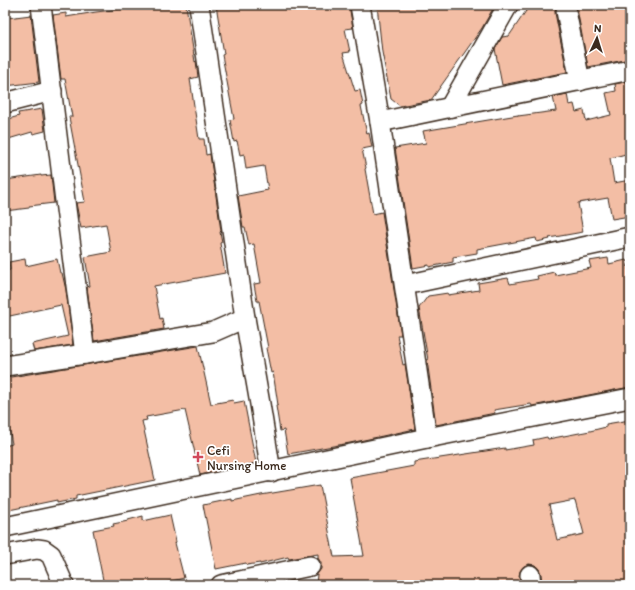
<svg xmlns="http://www.w3.org/2000/svg" width="635" height="590" viewBox="0 0 635 590" font-family="Itim,sans-serif">
<rect width="100%" height="100%" fill="#fff"/>
<filter id="ink" filterUnits="userSpaceOnUse"><feTurbulence type="fractalNoise" baseFrequency=".025" numOctaves="2"/><feDisplacementMap in="SourceGraphic" scale="8" xChannelSelector="R" yChannelSelector="G"/><feConvolveMatrix kernelMatrix="1 2 1 2 8 2 1 2 1" color-interpolation-filters="sRGB"/></filter>
<g filter="url(#ink)">
<g fill="#f3bea5" stroke="#3b2a1e" fill-rule="evenodd">
<path d="M143,5H186L195,62L196,61L198,77L190,79L199,139H204L206,155L210,154L221,231L220,232L222,242L220,243L225,273L154,286L160,319L162,318L164,329L94,341L87,287L90,286L85,257L111,252L106,224L81,228L76,203L85,202L69,117H72L65,79H61L53,15L66,13V17L96,12L130,8V7Z"/>
<path d="M216,5H349L353,28L345,29L350,52L343,53L355,91L360,90L363,105L361,106L367,134L369,133L372,147L362,149L366,168L365,169L373,214L382,212L401,335H397L403,365L405,364L415,429L350,443L288,454L284,430L280,431L276,406L278,405L273,372L271,373L266,348H268L259,301H257L254,284L261,283L254,244L249,245L245,227H243L238,196L268,190L264,166L246,169L244,154L240,155L237,141L234,142L230,120L234,119L222,55L224,54Z"/>
<path d="M377,5H495L482,28L431,100L400,106L391,99L382,52Z"/>
<path d="M530,5H557L556,8L555,13L567,72L502,85L495,49L502,37L509,36Z"/>
<path d="M575,5H630V59L588,67L577,9Z"/>
<path d="M31,15L39,82L5,86V21H7V18Z"/>
<path d="M630,81V153L610,158L614,183L630,180V216L612,219L608,198L578,203L583,232L549,238L550,239L537,242L536,238L477,249V253L453,257V262L429,267V265L413,268L395,148L426,143L423,131L518,115V116L556,111L553,97L567,94L569,105L574,104L576,112L584,110L586,121L611,115L606,93L616,91L615,84Z"/>
<path d="M42,109L45,131L33,134L32,132L5,140V120L19,116L18,113Z"/>
<path d="M41,175V176L51,175L54,203L29,206V208L5,211V180Z"/>
<path d="M608,258L609,264L626,260L630,277V387L532,406L531,404L494,410L495,413L436,425L427,360H428L419,308L428,296L448,293V295L479,290L478,283L508,278L510,284L538,279L537,276L554,272L555,275L591,268L589,261Z"/>
<path d="M25,259L26,266L57,259L60,273H62L66,290L73,345L34,351L32,344L68,336L61,305L5,317V271L10,270L9,262Z"/>
<path d="M198,346L211,404L233,400L234,403L244,401L256,463L200,475L185,410L146,417L147,420L142,421L155,480L76,496V499L57,503V500L9,510L5,489V446L12,444L5,407V378Z"/>
<path d="M630,420V585H542L541,574L539,569L535,565L529,564L524,566L520,571L519,576L520,585H316L317,574L321,569V563L318,558V554L289,559L288,557L260,564V563L247,565L246,563L216,569L203,505L232,499V501L261,495L320,485L334,557L364,556L350,478L414,466V462L505,448V450L534,445L533,440L547,437L548,439L590,431L606,427V424ZM575,500L584,534L557,540L549,505Z"/>
<path d="M170,515L176,542L175,543L184,578L156,585H104L93,530L114,526L113,524L128,521V520L143,516V521Z"/>
</g>
<g fill="none" stroke-linecap="round" stroke-linejoin="round">
<g stroke="#3b2a1e" stroke-width="22">
<g id="minor">
<path d="M41,5L66,209L85,354"/>
<path d="M199,5L245,318L260,404L271,472"/>
<path d="M360,5L380,122L427,438"/>
<path d="M566,11L580,81"/>
<path d="M5,103L52,91"/>
<path d="M450,107L508,5"/>
<path d="M380,122L630,70"/>
<path d="M405,285L630,237"/>
<path d="M5,366L85,354L213,332L245,318"/>
<path d="M5,527L427,438L630,398"/>
<path d="M5,555L37,549L44,550L51,555L64,585"/>
<path d="M530,575L531,585"/>
<path d="M221,585L310,566"/>
</g>
</g>
<use href="#minor" stroke="#fff" stroke-width="19"/>
</g>
</g>
<path fill="#d1495b" stroke="#fff" stroke-width="1.5" d="M196 451h4v4h4v4h-4v4h-4v-4h-4v-4h4z"/>
<g text-anchor="middle" dominant-baseline="central" stroke-width="3.5" stroke-linejoin="round" paint-order="stroke">
<g font-size="13" fill="#3b2a1e" stroke="#fff" text-anchor="start">
<text x="207" y="450">Cefi<tspan x="207" dy="15">Nursing Home</tspan></text>
</g>
</g>
<rect width="635" height="590" fill="none" stroke="#fff" stroke-width="20"/>
<rect x="10" y="10" width="615" height="570" fill="none" stroke="#3b2a1e" stroke-width="1.5" filter="url(#ink)"/>
<g transform="translate(597 38) rotate(4)" stroke="#ffffff" stroke-width="3" paint-order="stroke">
<path d="M0-3L7 15L0 10L-7 15Z" fill="#3b2a1e"/>
<text y="-6" font-size="11" font-weight="bold" text-anchor="middle" fill="#3b2a1e">N</text>
</g>
</svg>
